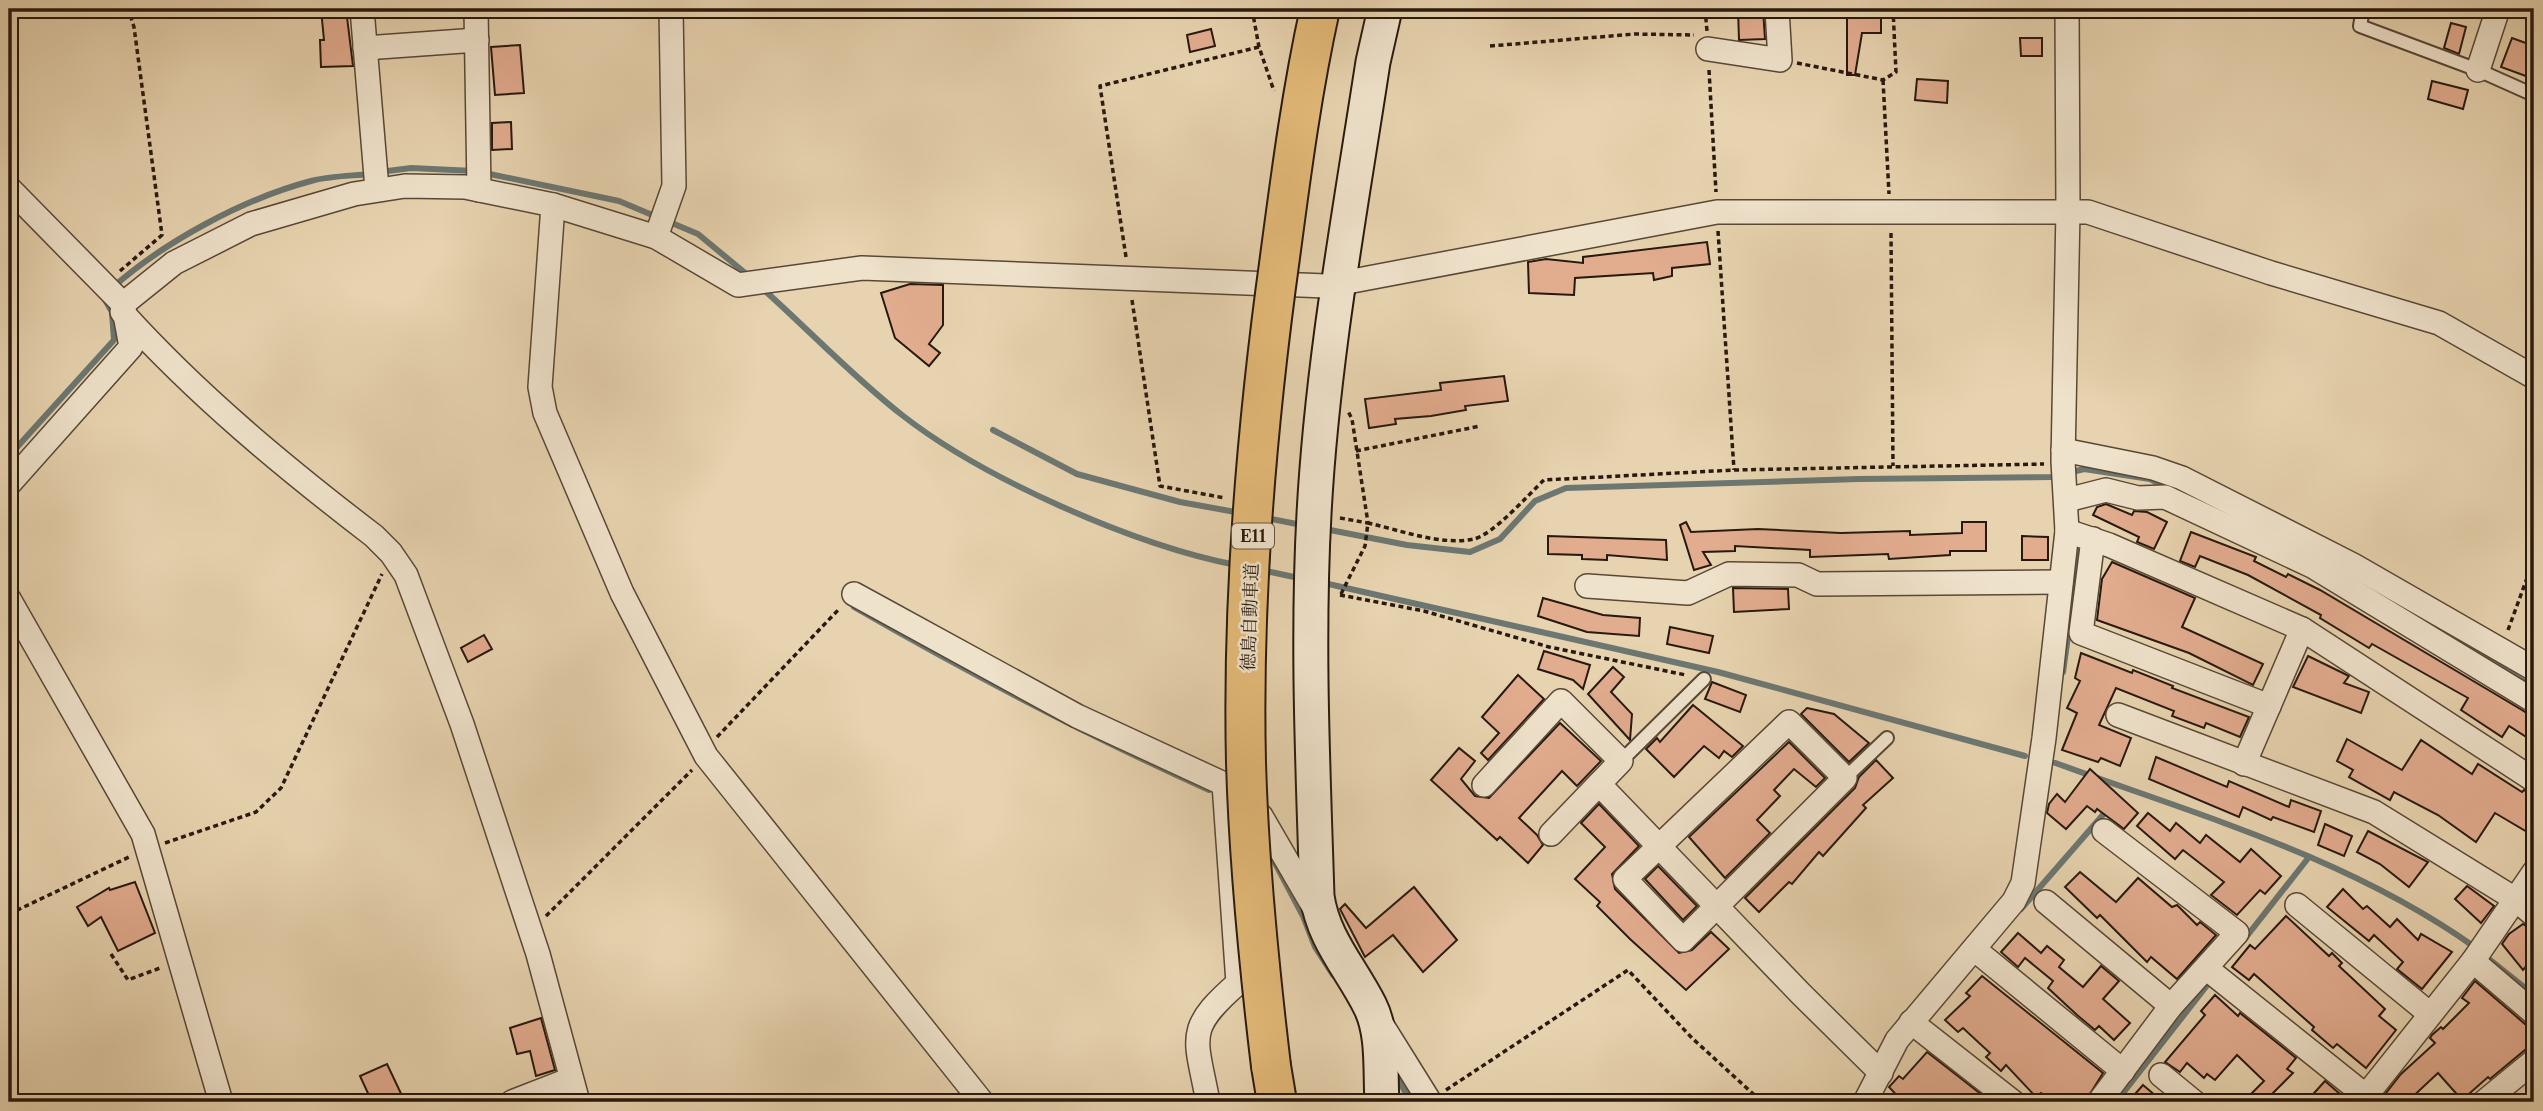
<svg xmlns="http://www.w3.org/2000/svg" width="2543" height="1111" viewBox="0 0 2543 1111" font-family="'Libre Caslon Text','Noto Serif JP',serif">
<rect width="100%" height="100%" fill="#e7d3af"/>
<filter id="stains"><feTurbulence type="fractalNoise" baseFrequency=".00286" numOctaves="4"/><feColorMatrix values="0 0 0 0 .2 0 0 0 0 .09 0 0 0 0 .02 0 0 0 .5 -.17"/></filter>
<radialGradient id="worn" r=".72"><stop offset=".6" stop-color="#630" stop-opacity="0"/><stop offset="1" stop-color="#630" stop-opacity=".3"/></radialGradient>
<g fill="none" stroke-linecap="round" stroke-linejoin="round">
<g stroke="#6c7772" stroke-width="6">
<path d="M380,172L411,168L474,171"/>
<path d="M485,173L619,201L657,217"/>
<path d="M667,221L698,234L750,277"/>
<path d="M112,288C164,242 243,199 311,181C329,176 350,176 370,174"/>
<path d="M763,289C809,330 853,377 902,415C984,479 1134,545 1236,565"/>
<path d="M993,430L1077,474L1180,502L1241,513"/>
<path d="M9,456L114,340L112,312L104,298"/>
<path d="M1266,518L1302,525"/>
<path d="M1330,530L1407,545L1470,552L1500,539L1535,501L1566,488L1859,479L2053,477L2084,469L2150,479L2168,488"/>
<path d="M1261,570L1299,578"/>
<path d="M1324,583L1718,672L2025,756"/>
<path d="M2381,594L2534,688"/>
<path d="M854,607C970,674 1087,735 1209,790"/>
<path d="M2063,672L2080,551"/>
<path d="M2051,755L2050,761C2194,814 2349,857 2476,948"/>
<path d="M1267,848L1303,916L1315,947L1333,975"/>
<path d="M2021,909L2108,809"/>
<path d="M2243,941L2309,857"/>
<path d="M2484,955L2534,995"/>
<path d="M1395,1074L1411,1102"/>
<path d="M2116,1102L2212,979"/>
</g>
</g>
<g fill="#e2ac8f" stroke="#28190e" stroke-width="2">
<path d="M321,9H346L353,66L321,67L320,40H324Z"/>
<path d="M1738,9H1763L1765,39L1739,40Z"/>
<path d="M1847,9H1881V33H1862L1855,75H1847Z"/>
<path d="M2451,23L2466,27L2459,54L2444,48Z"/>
<path d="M1211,29L1215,46L1190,52L1187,35Z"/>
<path d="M2020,38H2042V56H2021Z"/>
<path d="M2512,38L2534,46V79L2501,67Z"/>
<path d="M520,45L524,93L495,95L491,47Z"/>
<path d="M1917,79L1948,81L1947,103L1915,100Z"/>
<path d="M2432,81L2468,90L2463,109L2428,99Z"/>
<path d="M511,122L512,149L492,150V123Z"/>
<path d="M1707,242L1710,264L1672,268V276L1654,280L1653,273L1575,278L1574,295L1529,293L1528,262L1546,259L1583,263V257Z"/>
<path d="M910,284L943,285V325L929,344L940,353L929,366L895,338L881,293Z"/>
<path d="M1504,376L1508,401L1465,406L1466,410L1431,416L1395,419L1396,424L1369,428L1365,399L1441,390L1440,383Z"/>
<path d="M2106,504L2132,515L2134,511L2147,512L2167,522L2154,549L2137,542L2139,537L2093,515L2097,507Z"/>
<path d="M1686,522L1691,532L1758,529L1841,533L1910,531V535L1962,533V522H1986V551H1950V555L1889,559L1888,554L1810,557V550L1735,546V551L1703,552L1711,565L1694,570L1680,525Z"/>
<path d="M2191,532L2256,557L2254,561L2286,577L2288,574L2320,590L2522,710L2534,718V742L2509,726L2502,737L2461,710L2468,698L2372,644L2369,648L2320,618L2321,615L2248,575L2200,556L2195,567L2180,561Z"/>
<path d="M1548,536L1666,540L1667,560L1607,555V560L1582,559V555L1548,554Z"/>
<path d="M2022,536L2048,537V560H2022Z"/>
<path d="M2112,562L2195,598L2182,627L2263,664L2253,685L2189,653L2097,620L2102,579Z"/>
<path d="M1733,588L1788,589L1789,609L1734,612Z"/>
<path d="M1543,598L1603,615L1640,618L1639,636L1587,632L1538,616Z"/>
<path d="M1670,627L1713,636L1709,653L1667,644Z"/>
<path d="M484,635L492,649L468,662L461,648Z"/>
<path d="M1544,651L1590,665L1583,689L1573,680L1538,669Z"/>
<path d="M2081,653L2132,673L2133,670L2173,686L2172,688L2249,717L2240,737L2206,723L2204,728L2172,716L2174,711L2116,688L2099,725L2131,738L2120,766L2101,758L2098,762L2062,750L2077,713L2067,708L2080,681L2075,678Z"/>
<path d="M2308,656L2349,676L2344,683L2369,692L2361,713L2293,687Z"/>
<path d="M1613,667L1624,677L1611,692L1632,714L1630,740L1588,694Z"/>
<path d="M1518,675L1544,699L1488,760L1481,753L1499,733L1482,717Z"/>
<path d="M1712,682L1746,695L1740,712L1705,699Z"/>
<path d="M1693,705L1743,746L1732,757L1724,751L1719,758L1704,746L1674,777L1646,749L1657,738L1660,742Z"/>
<path d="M1807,708L1834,714L1869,743L1849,762L1801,714Z"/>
<path d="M1560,723L1601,761L1577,786L1562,771L1519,818L1537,835L1543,845L1528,863L1500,837L1497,840L1431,780L1459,748L1475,761L1461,779L1475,796L1489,798Z"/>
<path d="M2347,739L2402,770L2421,740L2472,774L2478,764L2522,792L2524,790L2534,795V836L2495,813L2476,842L2438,815L2394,792L2390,800L2349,777L2353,770L2337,761Z"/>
<path d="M1789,742L1825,778L1816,787L1794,769L1774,790L1780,796L1757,820L1770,833L1725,878L1689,837Z"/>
<path d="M2156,757L2227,787L2229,781L2289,807L2291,800L2321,811L2314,832L2273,817L2271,820L2243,807L2239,817L2149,779Z"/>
<path d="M1876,760L1893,778L1863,805L1866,808L1823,856L1819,852L1792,884L1789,882L1759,912L1745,898L1855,788L1859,777Z"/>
<path d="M2090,769L2138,813L2124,829L2097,809L2095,812L2087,806L2066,829L2047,813L2049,804L2057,794L2065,802Z"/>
<path d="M1599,804L1639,846L1612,874L1615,889L1679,953L1692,950L1711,932L1729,949L1686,990L1630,939L1597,906L1600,902L1575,879L1605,847L1581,823Z"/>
<path d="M2148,813L2170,831L2176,823L2200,843L2206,835L2240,862L2251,849L2281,876L2265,894L2260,890L2237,915L2211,895L2224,882L2183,850L2175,859L2137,826Z"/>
<path d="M2325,824L2352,836L2344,856L2318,845Z"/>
<path d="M2368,831L2428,862L2409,887L2380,864L2357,852Z"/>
<path d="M1658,866L1697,906L1683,920L1645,879Z"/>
<path d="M2080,872L2116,902L2138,878L2172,907L2177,905L2197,925L2200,922L2216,935L2177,979L2151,957L2147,962L2100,915L2097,918L2065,887Z"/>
<path d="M135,882L155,933L118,951L101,917L88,926L77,907L109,888L110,890Z"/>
<path d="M2467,886L2494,906L2481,923L2455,899Z"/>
<path d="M1414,887L1457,940L1423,972L1393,935L1365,957L1340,909L1345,904L1366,928Z"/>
<path d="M2343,889L2363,909L2367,906L2390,927L2397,919L2418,940L2421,934L2452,952L2422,989L2397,969L2403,962L2374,935L2369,941L2327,907Z"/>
<path d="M2286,916L2329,956L2332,953L2342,963L2339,966L2385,1009L2379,1016L2396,1030L2366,1068L2337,1044L2333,1048L2312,1030L2314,1027L2254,974L2249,980L2232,967L2250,945L2255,949Z"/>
<path d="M2523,924L2534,931V957L2523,970L2502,944L2509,934Z"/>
<path d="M2018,933L2041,953L2047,946L2064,960L2059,967L2083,987L2101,966L2119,981L2103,999L2130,1023L2114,1040L2099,1026L2095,1030L2077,1015L2048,988L2053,981L2025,958L2018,967L2001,952Z"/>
<path d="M1982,976L2103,1073L2085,1102H2052L2041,1093L2036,1097L2006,1065L2001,1071L1986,1057L1990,1053L1963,1028L1958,1032L1945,1020L1970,996L1966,993Z"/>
<path d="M2475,981L2525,1024L2534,1027V1047L2525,1050L2490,1079L2488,1077L2462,1100L2438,1073L2407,1102H2379L2401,1074L2435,1043L2430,1038L2432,1035L2441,1027L2443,1029L2469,1003L2462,998Z"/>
<path d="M2215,995L2238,1016L2240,1013L2296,1058L2287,1069L2293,1073L2264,1102H2243L2264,1081L2237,1055L2215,1080L2207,1074L2204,1078L2187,1063L2180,1072L2165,1062L2205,1015L2201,1011Z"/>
<path d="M541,1018L555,1070L536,1076L530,1051L517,1054L510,1028Z"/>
<path d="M1927,1052L1968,1084L1991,1102H1903L1889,1087L1899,1076L1903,1079Z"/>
<path d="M387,1064L405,1102H372L360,1076Z"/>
<path d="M2325,1081L2340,1094L2333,1102H2306Z"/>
<path d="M2143,1085L2163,1102H2128Z"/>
</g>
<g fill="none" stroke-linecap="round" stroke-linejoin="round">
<g stroke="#584836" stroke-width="16">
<g id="lane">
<path d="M2363,9L2360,26L2478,70L2534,95"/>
<path d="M1621,761L1704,679"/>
<path d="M1845,778L1887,738"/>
</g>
</g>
<g stroke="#584836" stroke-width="26">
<g id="street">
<path d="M362,9L377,189"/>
<path d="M476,9L479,190"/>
<path d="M365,48L477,40"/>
<path d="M1708,49L1780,60L1777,9"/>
<path d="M2478,70L2498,9"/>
<path d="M9,188L123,304L131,347L9,484"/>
<path d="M553,205L540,387L545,413L622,593L706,756L982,1102"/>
<path d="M656,237L674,186L671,9"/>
<path d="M123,304L174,263L251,224L354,194L405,186L465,187L553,205L656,237L738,285L862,268L1326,286L1717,212H2088L2271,273L2439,323L2534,377"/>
<path d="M122,312C198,396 284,467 374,536L391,553L406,575L462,724L538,954L578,1102"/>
<path d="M2063,450L2153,468L2182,478L2353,565L2534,669"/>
<path d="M2067,500L2106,490L2138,498L2165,497L2312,566L2534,701"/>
<path d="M2067,531L2109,545L2302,629L2534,780"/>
<path d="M2093,539L2081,633L2269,706"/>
<path d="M1587,586L1688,593L1729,574L1798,575L1817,584L2061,582"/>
<path d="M854,594L1077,716L1224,784L1238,983C1184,1030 1196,1037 1208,1102"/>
<path d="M9,599L143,834L221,1102"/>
<path d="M2118,715L2374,812L2515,899L2534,915"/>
<path d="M1789,722L1845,778L1683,940L1625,879Z"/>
<path d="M2244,764L2302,629"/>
<path d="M1599,784L1801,994L1881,1073"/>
<path d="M1484,785L1561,701L1621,761L1551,834"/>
<path d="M1249,806L1261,816L1315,909"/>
<path d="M2046,902L2171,1006"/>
<path d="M2297,905L2430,1014"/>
<path d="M1974,949L2123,1071"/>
<path d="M2473,961L2534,1013"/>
<path d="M2206,968L2366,1096"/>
<path d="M1911,1022L2013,1102"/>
<path d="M1382,1025L1430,1102"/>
<path d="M2161,1075L2194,1102"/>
<path d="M512,1102L571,1079"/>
<path d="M1865,1102L1897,1040L2014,901L2023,883L2044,738L2067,531L2063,461L2068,211L2067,9"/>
<path d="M2099,1102L2171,1006L2237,933L2104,831"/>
<path d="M2361,1102L2473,961L2534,872"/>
<path d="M2484,1102L2534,1061"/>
</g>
</g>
<g stroke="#28190e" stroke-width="37">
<path id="secondary" d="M1382,1102C1380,1072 1384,1034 1370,1006C1351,968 1323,939 1317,896C1313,769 1307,641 1314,514C1322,363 1350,212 1373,62L1385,9"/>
</g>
<g stroke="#28190e" stroke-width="42">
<path id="highway" d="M1271,1066L1277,1102"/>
</g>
<g stroke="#28190e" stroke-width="3.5" stroke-dasharray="5 3.5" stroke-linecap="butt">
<path d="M1252,9L1259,47L1274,91"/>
<path d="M1705,9L1707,31"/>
<path d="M1490,46L1635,34L1694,35"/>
<path d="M1797,63L1883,80L1896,72L1893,9"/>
<path d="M1709,70L1716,192"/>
<path d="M1883,80L1889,194"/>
<path d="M1718,231L1734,470"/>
<path d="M1891,233L1893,466"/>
<path d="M1126,257L1100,86L1259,47"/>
<path d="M120,271L162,235L134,27L128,9"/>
<path d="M1132,300L1160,486L1225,498"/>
<path d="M1356,451L1480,426"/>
<path d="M1340,518L1368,523L1352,419L1348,411"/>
<path d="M1341,594L1365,546L1368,523C1400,530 1441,546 1474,539C1494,534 1528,495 1544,480L1734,470L2044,464"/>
<path d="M1340,595L1424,611L1549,647L1686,675"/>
<path d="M2508,630L2534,559"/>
<path d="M717,737L840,608"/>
<path d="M165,843L256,812L281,788L382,574"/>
<path d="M9,914L129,857"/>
<path d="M546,916L692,770"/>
<path d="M111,954L128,980L160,968"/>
<path d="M1446,1090L1628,970L1692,1038L1762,1102"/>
</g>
<use href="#lane" stroke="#efe2cb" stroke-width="12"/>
<use href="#street" stroke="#efe2cb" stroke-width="23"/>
<use href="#secondary" stroke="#efe2cb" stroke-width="33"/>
<use href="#highway" stroke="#e4ba78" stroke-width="38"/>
<g stroke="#28190e" stroke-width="42" stroke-linecap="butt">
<path id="highway-bridge" d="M1271,1066C1259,966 1249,865 1246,763C1242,594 1257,423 1280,257C1291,174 1302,90 1320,9"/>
</g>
<use href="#highway-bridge" stroke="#e4ba78" stroke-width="38"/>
</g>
<g text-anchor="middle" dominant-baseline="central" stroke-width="5" stroke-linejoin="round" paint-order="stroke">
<rect fill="#efe2cb" stroke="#645547" stroke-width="2" x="1232" y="523.5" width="42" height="25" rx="5"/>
<g font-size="16" font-weight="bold" fill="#28190e">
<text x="1253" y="536">E11</text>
</g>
<g font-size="18" fill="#28190e" stroke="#efe2cb">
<text transform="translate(1250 617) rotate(-88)">徳島自動車道</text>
</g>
</g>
<rect width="2543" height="1111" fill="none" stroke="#e7d3af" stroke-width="35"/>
<rect x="10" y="10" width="2522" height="1090" fill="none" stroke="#28190e" stroke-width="3.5"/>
<rect x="18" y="18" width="2508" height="1076" fill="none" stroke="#28190e" stroke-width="2"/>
<rect width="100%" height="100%" filter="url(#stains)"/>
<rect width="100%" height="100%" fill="url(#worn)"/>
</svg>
